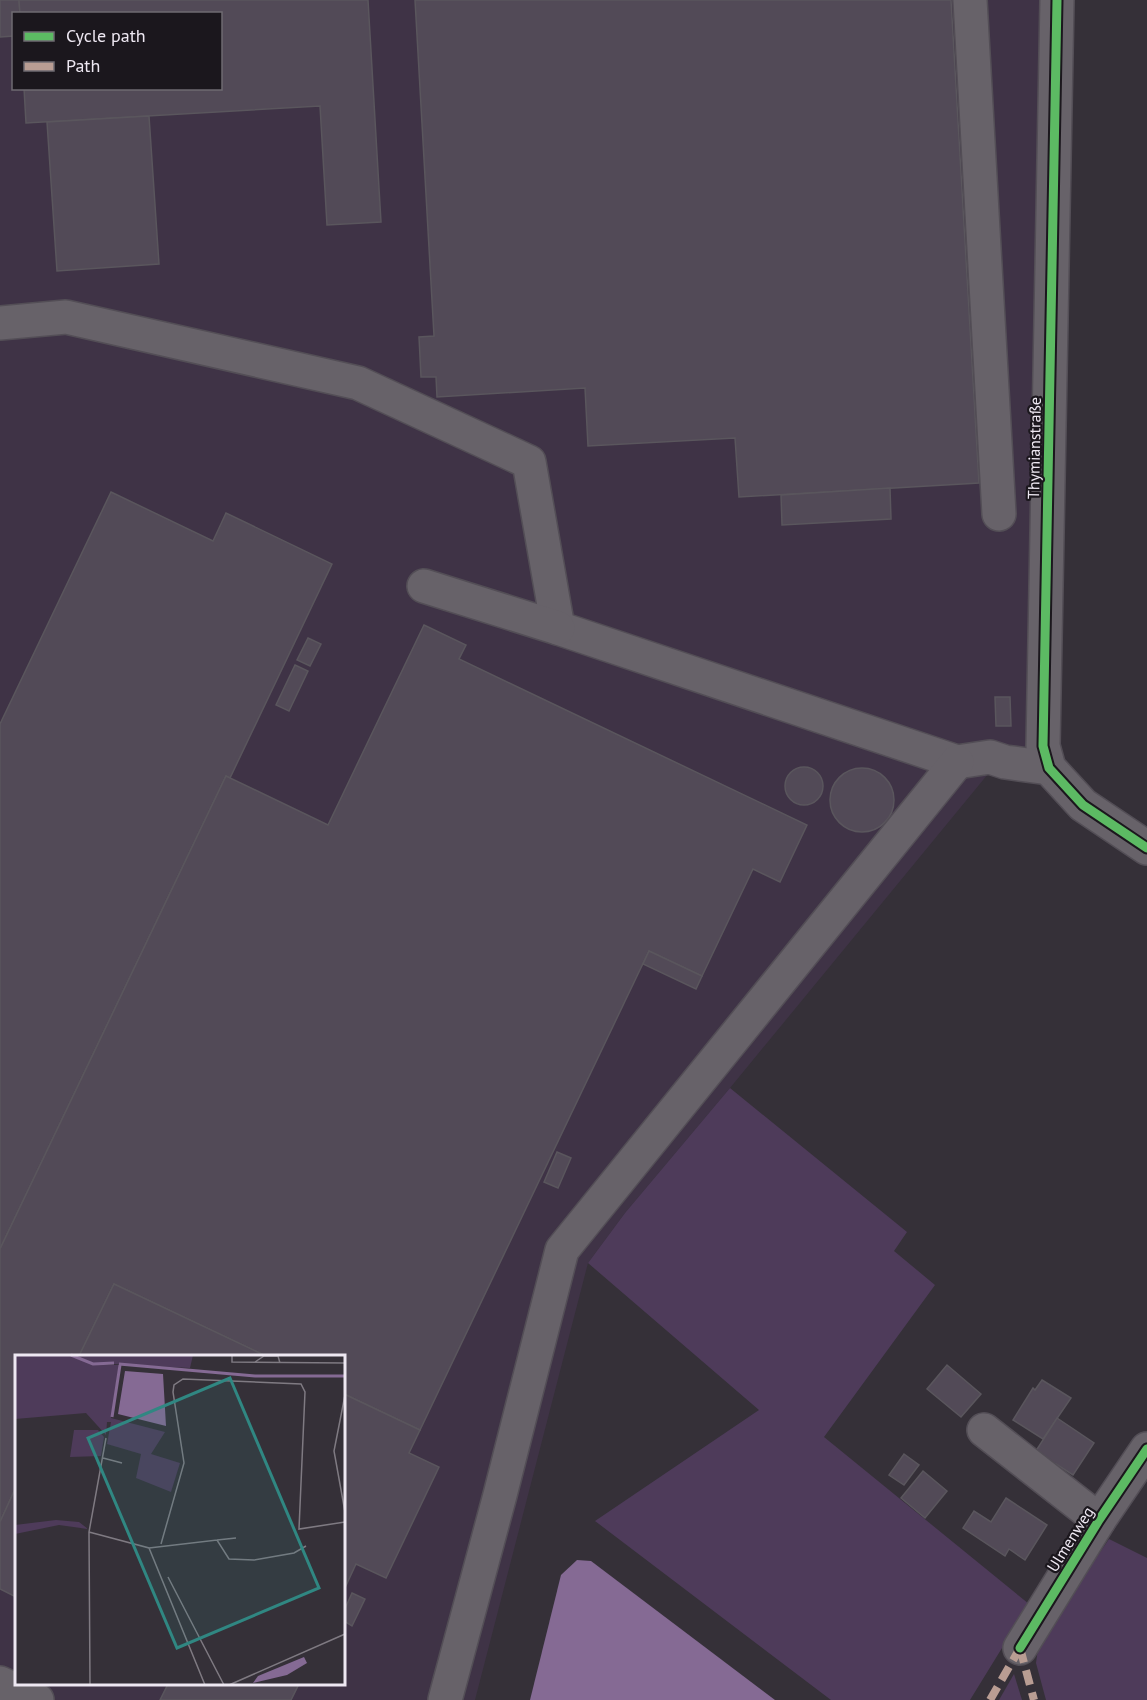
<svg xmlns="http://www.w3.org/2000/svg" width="1147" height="1700" viewBox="0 0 1147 1700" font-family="'PT Sans',sans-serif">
<rect width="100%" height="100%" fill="#353038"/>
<path fill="#3f3346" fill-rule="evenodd" d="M0,0H1043L1032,756L988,774L730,1088L625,1213L588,1263L475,1700H0ZM14,14H220V88H14ZM16,1356H344V1684H16Z"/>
<g fill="#4e3b5a">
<path d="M730,1088L907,1232L894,1251L935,1285L824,1437L1029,1604L970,1700H831L595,1521L759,1410L588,1263L625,1213Z"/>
<path d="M1109,1539L1147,1558V1700H1046L1036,1663L1039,1642Z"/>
<path d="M1014,1674L1022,1700H999Z"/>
</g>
<path fill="#856a94" d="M577,1560L591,1561L775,1700H530L561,1575Z"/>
<g fill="#524a57" stroke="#5a565d" stroke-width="1.5">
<path d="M0,0H19L20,14H14V36L0,37Z"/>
<path d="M19,0H368L381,222L327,225L320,106L26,123L24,88H220V14H20Z"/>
<path d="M415,0H951L979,483L739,497L735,438L588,446L585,388L437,397L436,377H421L419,337L434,336Z"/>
<path d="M149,116L159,264L57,271L47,122Z"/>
<path d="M890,488L891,519L782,525L781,495Z"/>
<path d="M111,492L213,541L226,513L332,564L230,778L226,776L0,1249V724Z"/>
<path d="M424,625L466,645L459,659L807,825L780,882L753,869L702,976L649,951L420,1430L344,1394V1356H266L114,1284L79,1356H16V1487L0,1522V1249L226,776L328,825Z"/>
<path d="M308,638L321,644L310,666L297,660Z"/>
<path d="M295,665L308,671L289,711L276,705Z"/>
<path d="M995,697H1010L1011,726H996Z"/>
<circle cx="804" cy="786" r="19"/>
<circle cx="862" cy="800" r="32"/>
<path d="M649,951L702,976L696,989L643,964Z"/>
<path d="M557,1152L571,1158L558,1188L544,1182Z"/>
<path d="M114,1284L266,1356H79Z"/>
<path d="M947,1365L981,1394L961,1417L927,1389Z"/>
<path d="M1042,1380L1071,1398L1043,1439L1013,1420L1033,1388L1035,1390Z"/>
<path d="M344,1394L420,1430L409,1453L439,1467L386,1578L356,1564L344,1590Z"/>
<path d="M1057,1418L1094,1443L1073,1475L1056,1464L1052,1470L1032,1457Z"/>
<path d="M904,1454L919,1465L904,1485L889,1475Z"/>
<path d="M923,1471L947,1491L925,1518L901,1498Z"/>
<path d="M16,1487V1597L0,1589V1522Z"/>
<path d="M1006,1498L1047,1525L1025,1560L1009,1549L1005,1556L963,1528L974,1511L991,1522Z"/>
<path d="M352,1593L365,1599L352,1626L344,1621V1611Z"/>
<path d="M168,1684H299L291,1700H160Z"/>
</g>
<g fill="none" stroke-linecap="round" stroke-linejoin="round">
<g stroke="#534e56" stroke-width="36">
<g id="minor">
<path d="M970,0L999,514"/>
<path d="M1057,0L1043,746L1049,768L1083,805L1147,848"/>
<path d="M0,323L66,317L358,383L529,462L558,628L957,762L990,757L1005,762L1049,768"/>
<path d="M424,586L558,628"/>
<path d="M984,1430L1099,1520"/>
<path d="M1020,1648L1099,1520L1147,1449"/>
<path d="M0,1683L37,1700"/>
<path d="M445,1700L500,1495L562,1250L957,762"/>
</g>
</g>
<use href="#minor" stroke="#676269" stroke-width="33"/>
<g stroke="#b99d93" stroke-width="8" stroke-dasharray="15 8" stroke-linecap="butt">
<path d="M1020,1648L1034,1700"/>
<path d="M990,1700L1020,1648"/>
</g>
<g stroke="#1b171d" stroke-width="13">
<g id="cycleway">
<path d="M1057,0L1043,746L1049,768L1083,805L1147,848"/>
<path d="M1020,1648L1099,1520L1147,1449"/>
</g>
</g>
<use href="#cycleway" stroke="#5cba63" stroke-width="9"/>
</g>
<g text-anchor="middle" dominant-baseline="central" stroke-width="4.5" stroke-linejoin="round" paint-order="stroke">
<g font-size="16" fill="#eee8f2" stroke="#1b171d">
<text transform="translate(1034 448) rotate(-89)">Thymianstraße</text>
<text transform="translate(1070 1539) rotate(-58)">Ulmenweg</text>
</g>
</g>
<g transform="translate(15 1355)">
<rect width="330" height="330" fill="#353038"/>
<path d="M0,0H55L79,10H104L96,63L150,77L136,99L165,108L156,137L121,123L126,99L92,89L96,67H92L91,80L71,58L0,64ZM58,0H178L175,13L78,8ZM59,75H83L89,82L86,101L55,102ZM41,165L64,167L73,174L44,170L0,179V170Z" fill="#4e3b5a"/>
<path d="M110,16L148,19L151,71L103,59ZM289,302L292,308L272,320L238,328L243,321Z" fill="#856a94"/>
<path fill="none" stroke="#856a94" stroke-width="3" d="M56,0L78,9L99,8M104,9L240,21H330M97,62L105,10"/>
<path fill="none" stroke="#7f7a82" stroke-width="1.5" d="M217,0V7L330,8M240,7L249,1H263L265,8M330,40L319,96L330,157M88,103L107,108M74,177L134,193L190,330M202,185L221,183M146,189L169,108L158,37L159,30L168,24L286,29L290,37L284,174L330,167M134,193L202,185L214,204L239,205L279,198L291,191M153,222L209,330M75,330L74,177L91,83M214,330L330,279"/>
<path fill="#308782" fill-opacity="0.15" stroke="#308782" stroke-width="3" d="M215,23L304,233L162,293L73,83Z"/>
<rect width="330" height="330" fill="none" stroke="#eee8f2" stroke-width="3"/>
</g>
<rect x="12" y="12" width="210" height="78" fill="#1b171d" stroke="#6f6b72" stroke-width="1.5"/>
<rect x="24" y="32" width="30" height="9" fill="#5cba63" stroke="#6f6b72" stroke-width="1.5"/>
<text x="66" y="42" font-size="18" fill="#eee8f2">Cycle path</text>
<rect x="24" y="62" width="30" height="9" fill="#b99d93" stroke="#6f6b72" stroke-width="1.5"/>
<text x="66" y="72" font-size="18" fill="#eee8f2">Path</text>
</svg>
